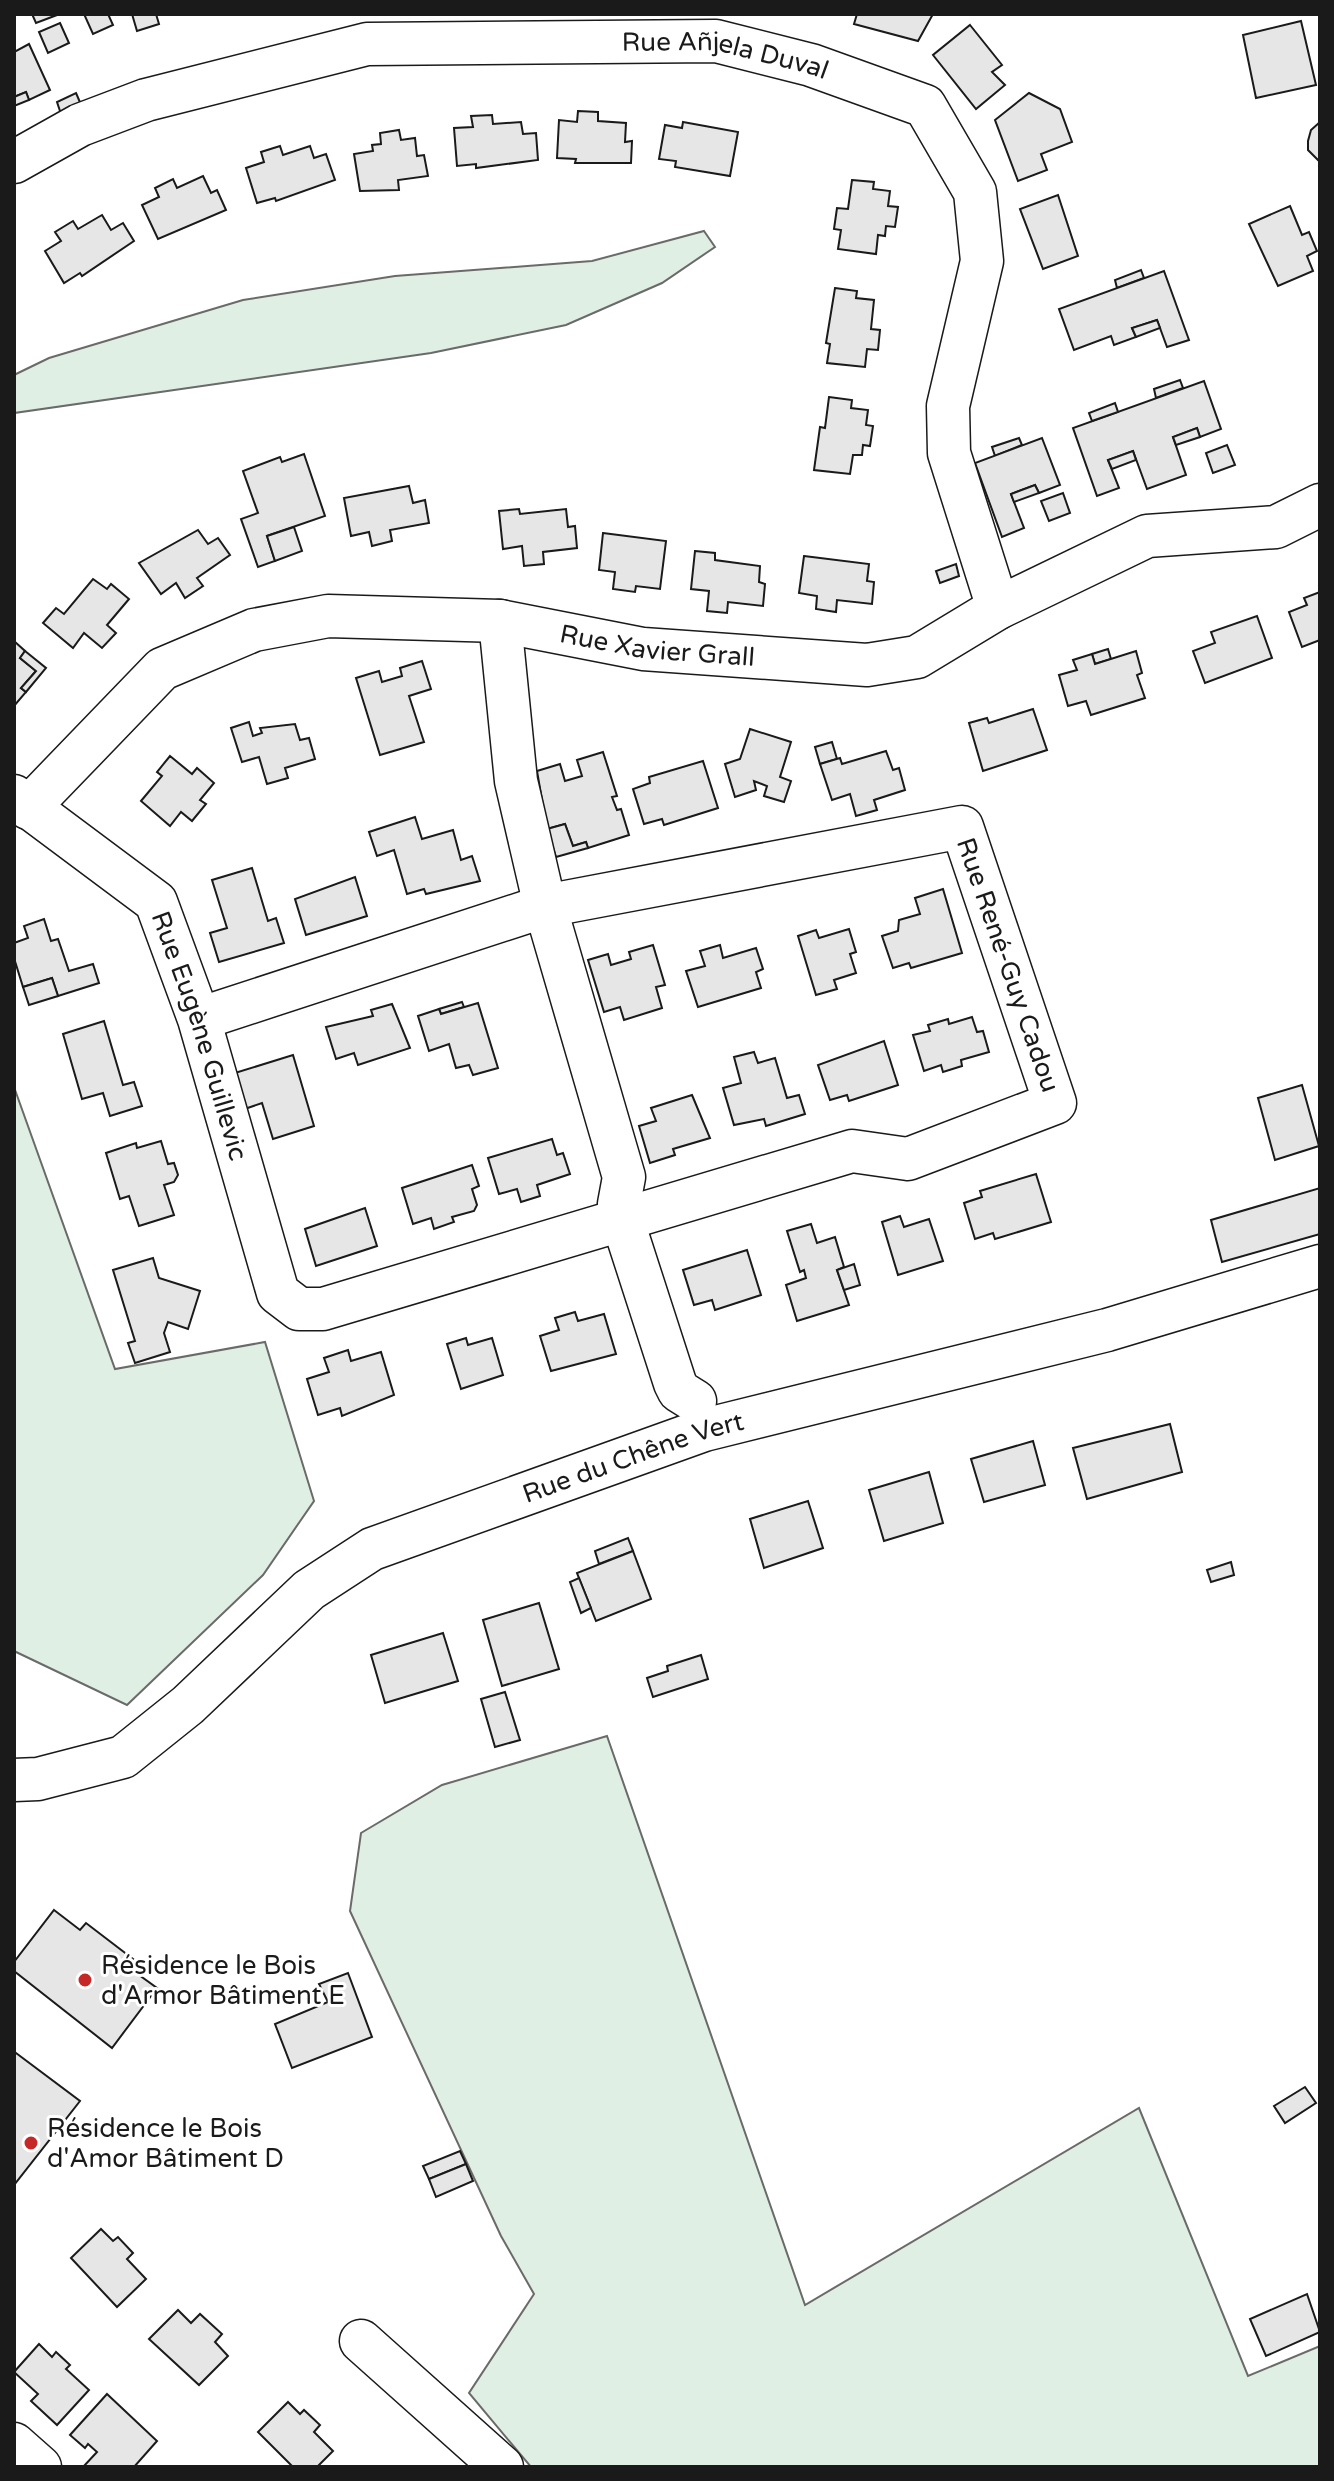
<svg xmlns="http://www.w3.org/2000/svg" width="1334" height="2481" viewBox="0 0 1334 2481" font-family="'Varela Round',sans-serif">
<rect width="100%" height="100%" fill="#fff"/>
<g fill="#e0efe3" stroke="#6a6a6a" stroke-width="2">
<path d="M704,231L715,247L662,283L566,325L431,353L14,413V375L49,358L243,300L395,276L592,261Z"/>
<path d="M14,1087L115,1369L265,1342L314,1501L263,1575L127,1705L14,1651Z"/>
<path d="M607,1736L805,2305L1139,2108L1248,2376L1320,2346V2467H531L469,2393L534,2294L501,2236L350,1911L361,1833L442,1785Z"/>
</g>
<g fill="#e6e6e6" stroke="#1a1a1a" stroke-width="2">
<path d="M32,14H56L57,15L36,23Z"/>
<path d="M84,14H108L113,25L93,34Z"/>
<path d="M132,14H156L159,24L137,31Z"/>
<path d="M857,14H933L918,41L854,24Z"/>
<path d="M1301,21L1316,85L1256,98L1243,35Z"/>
<path d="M60,23L69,43L48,53L39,32Z"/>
<path d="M970,25L1002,65L992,72L1005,85L976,109L933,55Z"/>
<path d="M29,44L50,90L29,100L26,92L14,97V52Z"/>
<path d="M26,92L29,100L14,106V97Z"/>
<path d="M76,93L85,114L64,123L57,102Z"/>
<path d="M1029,93L1060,109L1072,142L1041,154L1047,170L1018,181L995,120Z"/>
<path d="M578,111L598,112V121L626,123L625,142L632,141L631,163H575L576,159L557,158L559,120L577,122Z"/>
<path d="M492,115L493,124L521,122L523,134L536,133L538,160L476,168V164L457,166L454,128L473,127L471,116Z"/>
<path d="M683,122L738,132L730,176L675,167L676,161L659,159L665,125L682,128Z"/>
<path d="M1320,122V162L1308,150V141L1311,130Z"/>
<path d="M399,130L401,140L415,138L417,156L424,155L428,176L398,180L399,190L360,191L354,154L373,151L372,145L381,144L380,133Z"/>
<path d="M280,146L283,155L310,146L314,158L326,154L335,180L276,201L275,198L257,203L246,168L264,162L261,152Z"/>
<path d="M203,176L211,193L217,190L226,210L158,239L142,205L159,197L155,188L173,179L177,188Z"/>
<path d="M852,180L874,182L873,189L890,191L888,206L898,207L895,227L886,226L885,236L878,235L876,254L838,249L841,230L834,229L837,208L848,209Z"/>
<path d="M1058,195L1078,256L1043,269L1020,209Z"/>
<path d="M1290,206L1302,235L1309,232L1317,251L1307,256L1313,271L1278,286L1249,224Z"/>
<path d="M102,215L111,230L123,223L134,241L82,276L80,273L64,283L45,251L61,241L55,232L73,221L78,229Z"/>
<path d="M1141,270L1144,278L1117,288L1115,280Z"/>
<path d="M1164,271L1189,340L1167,347L1157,320L1132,328L1136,337L1114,345L1111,336L1074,350L1059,309Z"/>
<path d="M835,288L857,291L856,298L874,300L871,329L880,330L878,350L867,349L865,367L827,363L830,344L826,343Z"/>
<path d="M1157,320L1160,328L1136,337L1132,328Z"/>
<path d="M1180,380L1183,388L1156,398L1154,389Z"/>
<path d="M1204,381L1221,429L1200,437L1197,428L1173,437L1186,475L1147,489L1133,451L1108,460L1119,488L1097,496L1073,428Z"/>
<path d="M829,397L852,400L851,408L868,410L866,425L873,426L870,446L863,445L862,455H853L850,474L814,470L820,427L825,428Z"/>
<path d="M1115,403L1118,412L1092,421L1089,413Z"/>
<path d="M1197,428L1200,437L1176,445L1173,437Z"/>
<path d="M1019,438L1022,445L995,456L992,447Z"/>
<path d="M1042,438L1060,485L1039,493L1035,485L1011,494L1024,528L1002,537L975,463Z"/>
<path d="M1227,445L1235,465L1213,473L1206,453Z"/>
<path d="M1133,451L1136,460L1112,469L1108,460Z"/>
<path d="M304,454L325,516L267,536L275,561L258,567L241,519L258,513L243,471L280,457L282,462Z"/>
<path d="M1035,485L1039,493L1014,502L1011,494Z"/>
<path d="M409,486L413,503L425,500L429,523L390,530L392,541L372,546L369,532L351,536L344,498Z"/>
<path d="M1063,493L1070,513L1049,521L1041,501Z"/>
<path d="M519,509L520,514L566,509L568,527L575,526L577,548L543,552L544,564L524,566L522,546L503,549L499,511Z"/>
<path d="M294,527L302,551L275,561L267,536Z"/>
<path d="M198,530L208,544L218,538L230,555L197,578L203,586L185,598L176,583L161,594L139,563Z"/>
<path d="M603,533L666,541L660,589L636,586L635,592L613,589L615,572L599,570Z"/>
<path d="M695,551L715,553V560L760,566L759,582L765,584L763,606L728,602L727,613L707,611L709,591L691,589Z"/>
<path d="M804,556L869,564L867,581L874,582L872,604L837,600L836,612L816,609L817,596L799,593Z"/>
<path d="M956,564L959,576L940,583L936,571Z"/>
<path d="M93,579L107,589L111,584L129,599L107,625L116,633L102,648L84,633L73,648L43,623L56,608L64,614Z"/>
<path d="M1320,592V640L1302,647L1289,612L1307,605L1304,598Z"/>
<path d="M1257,616L1272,658L1205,683L1193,651L1215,643L1211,632Z"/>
<path d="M14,641L25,651L20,658L36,671L21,688L26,692L14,706Z"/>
<path d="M1108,649L1111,659L1095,664L1092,654Z"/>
<path d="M25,651L46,668L26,692L21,688L36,671L20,658Z"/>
<path d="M1136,651L1142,673L1137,675L1145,698L1091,715L1086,701L1068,706L1059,675L1077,670L1073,660L1092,654L1095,664Z"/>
<path d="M422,661L431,689L409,696L424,742L380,755L356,678L379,671L382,682L402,676L400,668Z"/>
<path d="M1033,709L1047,750L983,771L969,723L987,718L989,723Z"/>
<path d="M249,722L253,736L262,733L260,728L295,724L300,740L309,738L315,759L285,768L288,778L267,784L259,757L242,762L231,728Z"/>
<path d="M750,729L791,742L780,777L791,781L784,802L764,796L767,786L754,781L756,790L735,797L725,764L740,759Z"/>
<path d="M832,742L837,759L820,764L815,747Z"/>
<path d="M886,751L893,770L899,768L905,790L874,800L877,810L856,816L850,794L832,800L820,764L840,758L842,764Z"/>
<path d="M603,752L617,796L612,797L617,810L621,809L629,835L588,848L586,842L573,846L565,824L547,829L537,771L560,764L565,781L582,776L577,760Z"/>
<path d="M170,756L192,774L197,768L214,783L200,800L206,804L192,821L181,812L170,826L141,801L162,776L157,772Z"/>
<path d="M703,761L718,808L664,825L662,819L644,824L633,789L650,783L649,777Z"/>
<path d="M415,817L422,839L453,830L461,860L472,856L480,881L426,894L424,889L407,894L394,850L377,856L369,832Z"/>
<path d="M565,824L573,846L586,842L588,848L556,857L547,829Z"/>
<path d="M252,868L268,921L276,918L284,943L219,962L210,933L227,928L212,880Z"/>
<path d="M355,877L367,916L306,935L295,899Z"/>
<path d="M943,889L962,953L911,968L909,963L893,968L882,936L898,931L899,920L920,914L915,898Z"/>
<path d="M44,919L51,941L58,939L69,971L93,964L99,983L58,996L52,978L23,987L14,958V943L28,938L24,926Z"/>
<path d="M849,929L856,952L850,954L856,973L834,980L837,989L816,995L798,936L816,930L819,938Z"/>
<path d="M653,945L665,985L656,987L662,1008L624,1020L620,1007L604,1012L588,960L608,954L611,965L631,959L629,952Z"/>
<path d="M720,945L723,958L756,948L763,969L756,972L761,988L698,1007L686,971L705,966L700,951Z"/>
<path d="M52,978L58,996L29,1005L23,987Z"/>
<path d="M462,1002L464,1007L441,1014L439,1009Z"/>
<path d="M478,1003L498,1068L473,1075L469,1065L456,1068L449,1044L429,1051L418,1016L439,1009L441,1014Z"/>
<path d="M392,1004L410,1048L358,1065L354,1053L336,1059L326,1027L373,1016L371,1010Z"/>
<path d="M972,1017L977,1032L983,1031L989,1052L961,1060L962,1066L943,1072L941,1065L924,1071L913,1035L930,1031L928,1025L948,1019L949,1024Z"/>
<path d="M104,1021L123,1085L134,1082L142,1106L110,1116L103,1093L82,1099L63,1034Z"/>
<path d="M884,1041L898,1085L849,1101L847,1095L830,1100L818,1065Z"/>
<path d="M754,1052L758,1063L775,1058L787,1098L799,1095L805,1114L766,1126L764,1119L734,1125L723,1088L741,1083L734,1057Z"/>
<path d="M293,1055L314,1126L273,1139L262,1103L233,1113L222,1077Z"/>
<path d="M1302,1085L1319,1146L1275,1160L1258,1098Z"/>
<path d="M692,1095L710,1138L673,1149L675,1155L650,1163L639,1126L656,1121L651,1108Z"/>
<path d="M552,1139L557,1155L563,1153L570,1174L537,1185L540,1196L521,1202L517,1189L499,1194L488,1158Z"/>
<path d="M161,1141L168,1164L174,1163L178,1175L174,1182L164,1185L174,1215L139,1226L129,1196L120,1199L106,1153L136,1143L137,1148Z"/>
<path d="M472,1165L479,1186L472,1189L477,1205L474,1211L452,1217L454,1222L434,1229L431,1218L413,1224L402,1188Z"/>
<path d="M1036,1174L1051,1222L995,1239L993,1233L975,1239L964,1203L982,1197L980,1191Z"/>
<path d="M1320,1188V1234L1222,1262L1211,1220Z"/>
<path d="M365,1208L377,1246L316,1266L305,1229Z"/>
<path d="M900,1216L904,1227L929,1219L943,1261L898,1275L882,1222Z"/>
<path d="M811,1224L817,1243L835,1237L844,1267L837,1270L849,1305L797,1321L786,1285L806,1278L804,1270L800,1272L787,1231Z"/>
<path d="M747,1250L761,1295L715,1310L712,1300L694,1305L683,1270Z"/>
<path d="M153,1258L159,1278L200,1291L188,1329L168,1322L164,1333L170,1352L135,1363L128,1343L135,1341L113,1270Z"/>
<path d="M854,1264L860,1285L844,1290L837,1270Z"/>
<path d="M575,1312L578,1321L604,1314L616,1354L551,1371L540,1336L559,1330L555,1318Z"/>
<path d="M466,1338L468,1345L492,1338L503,1375L461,1389L447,1344Z"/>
<path d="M348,1350L351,1361L381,1352L394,1395L342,1416L340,1408L318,1415L307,1379L329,1372L324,1358Z"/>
<path d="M1170,1424L1182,1472L1087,1499L1073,1448Z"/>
<path d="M1033,1441L1045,1485L984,1502L971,1459Z"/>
<path d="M929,1472L943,1523L884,1541L869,1490Z"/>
<path d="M808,1501L823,1548L764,1568L750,1519Z"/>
<path d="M628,1538L633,1551L599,1564L595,1551Z"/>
<path d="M633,1551L651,1599L596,1621L577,1573Z"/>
<path d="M1231,1562L1234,1575L1211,1582L1207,1570Z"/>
<path d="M579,1578L591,1608L581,1613L570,1582Z"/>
<path d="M539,1603L559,1669L502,1686L483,1620Z"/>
<path d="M443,1633L458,1681L385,1703L371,1655Z"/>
<path d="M701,1655L708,1679L653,1697L647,1678L668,1671L667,1666Z"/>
<path d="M505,1692L520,1740L495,1747L481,1699Z"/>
<path d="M54,1910L80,1930L86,1923L133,1959L128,1967L157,1988L112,2048L14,1971V1962Z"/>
<path d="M348,1973L372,2037L292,2068L275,2024L328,2002L319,1984Z"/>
<path d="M16,2053L80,2101L14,2185V2056Z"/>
<path d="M1305,2087L1316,2103L1285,2123L1274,2106Z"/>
<path d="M460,2151L466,2164L429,2179L423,2166Z"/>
<path d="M466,2164L473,2181L436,2197L429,2179Z"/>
<path d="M101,2229L113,2241L118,2237L133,2253L127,2259L146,2279L117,2307L71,2258Z"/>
<path d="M1307,2294L1320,2332L1266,2356L1250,2319Z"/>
<path d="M178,2310L191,2323L200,2314L222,2334L215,2342L228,2356L199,2385L149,2339Z"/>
<path d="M39,2344L52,2357L56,2352L70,2365L66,2369L89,2390L57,2425L31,2401L38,2394L14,2372Z"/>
<path d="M107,2394L157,2441L134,2467H83L97,2452L88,2444L85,2448L70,2435Z"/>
<path d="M288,2402L300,2414L304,2410L320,2425L314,2432L333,2451L317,2467H293L258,2432Z"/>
</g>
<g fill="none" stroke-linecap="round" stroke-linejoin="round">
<g stroke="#1a1a1a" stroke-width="45">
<g id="minor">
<path id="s1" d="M14,162L80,125L146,100L367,44L716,41L811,65L925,106L975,192L982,261L948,406L949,453L998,608"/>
<path d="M500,621L516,781L545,906L624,1177L619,1204L622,1219L675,1383L679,1391L695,1401"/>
<path id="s2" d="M14,796L156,902L199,1019L278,1293L299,1309H323L852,1151L908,1159L1055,1103L962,827L545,906L199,1019"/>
<path id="s3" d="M28,808L162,669L254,630L328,616L500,621L643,649L867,665L917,657L998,608L1147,536L1276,527L1320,505"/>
<path id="s4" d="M14,1780L38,1779L123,1757L188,1705L309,1590L372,1549L704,1430L1107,1330L1320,1266"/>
<path d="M361,2341L502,2467"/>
<path d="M14,2444L40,2467"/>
</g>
</g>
<use href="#minor" stroke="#fff" stroke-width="42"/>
</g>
<g fill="#c62828" stroke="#fff" stroke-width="3">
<circle cx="85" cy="1980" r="8"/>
<circle cx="31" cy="2143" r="8"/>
</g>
<g text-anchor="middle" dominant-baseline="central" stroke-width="6" stroke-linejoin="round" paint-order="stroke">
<g font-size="26" fill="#1a1a1a" stroke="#fff">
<text stroke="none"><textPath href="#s1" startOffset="734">Rue Añjela Duval</textPath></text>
<text stroke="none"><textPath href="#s3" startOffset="700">Rue Xavier Grall</textPath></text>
<text transform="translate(1008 965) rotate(71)">Rue René-Guy Cadou</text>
<text stroke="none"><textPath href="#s2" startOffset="318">Rue Eugène Guillevic</textPath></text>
<text stroke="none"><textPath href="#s4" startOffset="714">Rue du Chêne Vert</textPath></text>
</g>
<g font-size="26" fill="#1a1a1a" stroke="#fff" text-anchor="start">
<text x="101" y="1965">Résidence le Bois<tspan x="101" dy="30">d'Armor Bâtiment E</tspan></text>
<text x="47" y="2128">Résidence le Bois<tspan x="47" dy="30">d'Amor Bâtiment D</tspan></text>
</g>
</g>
<rect width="1334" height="2481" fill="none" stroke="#1a1a1a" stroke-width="32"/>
</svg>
